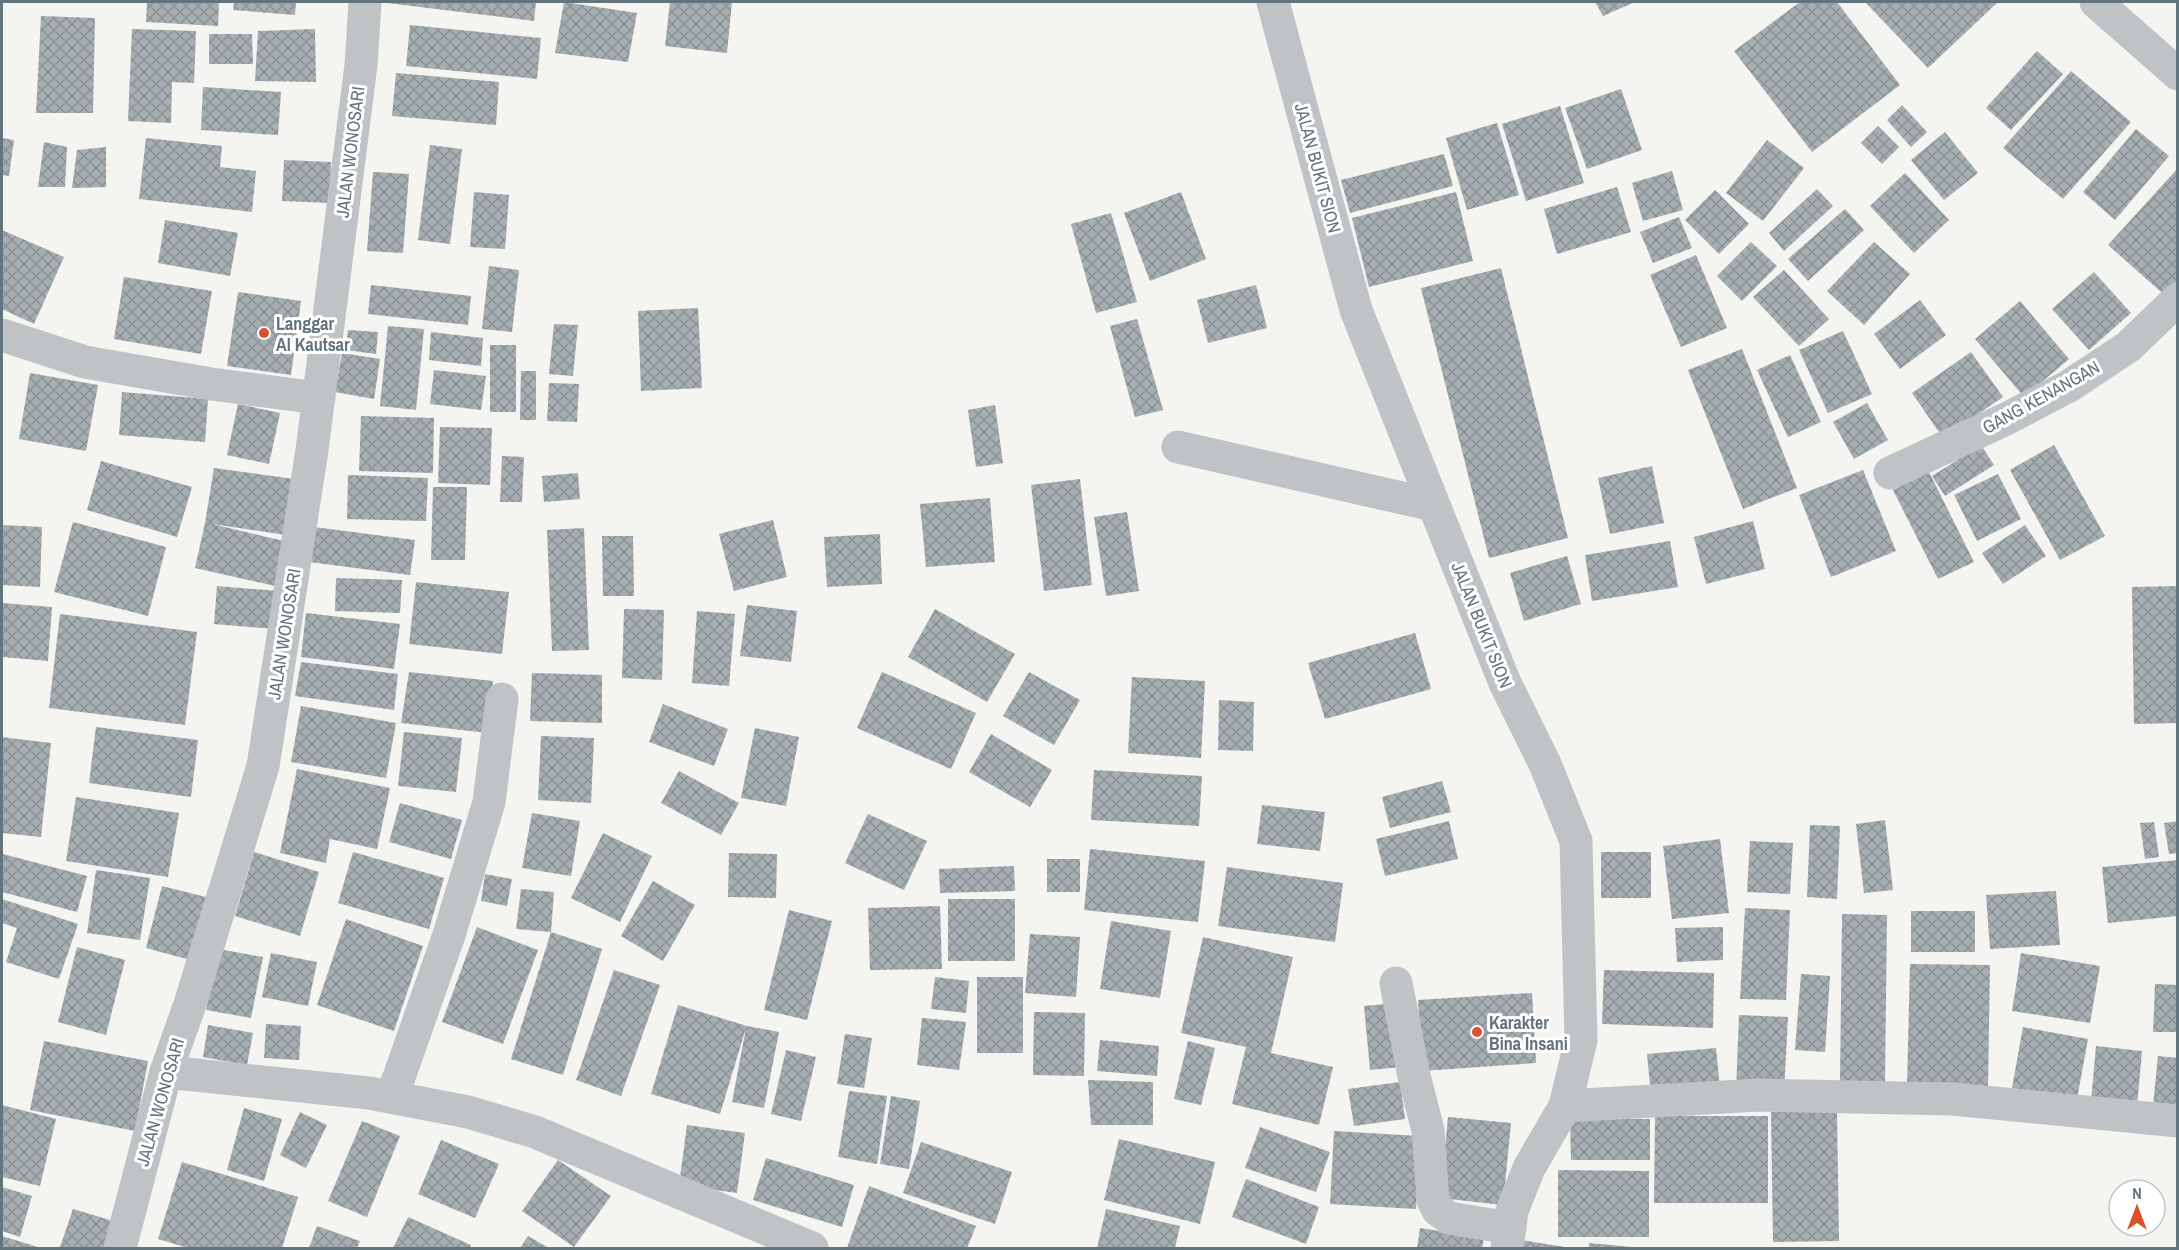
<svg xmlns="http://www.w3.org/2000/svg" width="2179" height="1250" viewBox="0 0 2179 1250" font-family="'Archivo Narrow',sans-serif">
<defs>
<pattern id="building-cross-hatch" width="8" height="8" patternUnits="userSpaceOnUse" patternTransform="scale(1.5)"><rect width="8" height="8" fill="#a6aeb2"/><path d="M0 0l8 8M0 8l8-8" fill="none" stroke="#8b9296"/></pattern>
</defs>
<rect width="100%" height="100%" fill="#f4f4f0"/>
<g fill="url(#building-cross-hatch)">
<path d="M147,2H219L218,26L146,22Z"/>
<path d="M234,2H296L295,15L233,10Z"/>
<path d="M379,2H536L534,21Z"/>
<path d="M564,2L637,13L628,62L555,53Z"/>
<path d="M670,2H732L727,53L665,46Z"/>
<path d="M1595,2H1635L1603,16Z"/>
<path d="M1800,2H1837L1900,85L1812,152L1734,51Z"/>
<path d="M1865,2H1998L1928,68Z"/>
<path d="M41,16L95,18L93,113H36Z"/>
<path d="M410,25L541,38L537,79L406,66Z"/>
<path d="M132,29L196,31L194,83L172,82L171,123L128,121Z"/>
<path d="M315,29L316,82L255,81L258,31Z"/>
<path d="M209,34H252L253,64H209Z"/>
<path d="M2037,51L2063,74L2011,130L1986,108Z"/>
<path d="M2071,71L2131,122L2063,199L2003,148Z"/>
<path d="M396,73L499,82L496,125L392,116Z"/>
<path d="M203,87L281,92L278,135L201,130Z"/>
<path d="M1621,89L1642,150L1587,169L1565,108Z"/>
<path d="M1902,105L1927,132L1911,147L1887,120Z"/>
<path d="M1560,106L1584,183L1526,201L1502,124Z"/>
<path d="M1497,123L1519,195L1467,210L1446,138Z"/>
<path d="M1878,126L1899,147L1882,164L1861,143Z"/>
<path d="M2136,129L2169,156L2115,220L2083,192Z"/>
<path d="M1945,132L1978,173L1944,200L1911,160Z"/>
<path d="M2,138L14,140L9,176L2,175Z"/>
<path d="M146,138L222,146L220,167L256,171L252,212L139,199Z"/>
<path d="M1767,140L1804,168L1763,221L1726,193Z"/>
<path d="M44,142L67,147L65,187H38Z"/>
<path d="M430,145L462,149L450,244L418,240Z"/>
<path d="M106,147V187L72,188L77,150Z"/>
<path d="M1444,154L1453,186L1350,213L1341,180Z"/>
<path d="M284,160L331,162L330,203L282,201Z"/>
<path d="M2178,168V290L2169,299L2108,245Z"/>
<path d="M1672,171L1683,210L1643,221L1632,183Z"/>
<path d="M373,172L409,174L403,253L367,251Z"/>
<path d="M1905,173L1949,220L1914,253L1870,206Z"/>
<path d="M1617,187L1631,232L1557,254L1544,209Z"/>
<path d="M1817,189L1833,206L1784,251L1769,233Z"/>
<path d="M1715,190L1749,224L1719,254L1685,220Z"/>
<path d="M474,192L509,195L505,249L470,247Z"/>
<path d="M1181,192L1206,259L1150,281L1124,213Z"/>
<path d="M1456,192L1473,261L1369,287L1352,218Z"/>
<path d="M1845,209L1864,230L1808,281L1788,259Z"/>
<path d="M1111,213L1137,302L1096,313L1071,224Z"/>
<path d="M1679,217L1692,248L1653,263L1640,232Z"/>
<path d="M165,220L238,233L230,276L158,263Z"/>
<path d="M2,230L64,257L34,324L2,309Z"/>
<path d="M1751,242L1777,266L1742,301L1717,276Z"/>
<path d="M1874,242L1910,274L1864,325L1827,291Z"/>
<path d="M1696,255L1727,328L1681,347L1650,275Z"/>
<path d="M489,266L519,270L512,332L482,329Z"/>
<path d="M1501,268L1568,538L1489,558L1421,288Z"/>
<path d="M1784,270L1829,319L1799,346L1753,297Z"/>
<path d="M2094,272L2131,313L2089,350L2052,309Z"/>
<path d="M124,277L212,291L201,354L114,339Z"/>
<path d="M371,285L471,296L468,325L368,314Z"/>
<path d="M1256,285L1267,328L1208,343L1197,300Z"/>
<path d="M238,292L301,301L291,375L227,366Z"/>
<path d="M1920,300L1946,335L1900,369L1874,334Z"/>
<path d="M2020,301L2069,359L2024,397L1975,339Z"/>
<path d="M698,308L702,388L641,391L638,311Z"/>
<path d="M1137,319L1163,410L1135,417L1110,326Z"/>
<path d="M554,324L578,325L573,376L549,374Z"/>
<path d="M388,326L424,329L416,410L380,406Z"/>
<path d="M348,330L378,332L376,354L346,350Z"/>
<path d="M1843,331L1872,394L1828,413L1799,350Z"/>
<path d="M431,332L483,338L481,366L429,360Z"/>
<rect x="490" y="345" width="26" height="67"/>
<path d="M1742,349L1797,488L1743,509L1688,370Z"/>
<path d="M1971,352L2003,397L1943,438L1912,393Z"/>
<path d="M342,353L380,359L374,399L335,392Z"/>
<path d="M1790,355L1821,422L1788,437L1757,370Z"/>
<path d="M434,370L486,376L481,410L430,404Z"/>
<path d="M521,371H536V420H520Z"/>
<path d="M30,373L98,385L86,451L19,439Z"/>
<path d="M549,383L579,384L577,422L547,421Z"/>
<path d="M122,392L208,399L205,442L119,435Z"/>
<path d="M1867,403L1888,440L1854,459L1833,422Z"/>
<path d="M238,404L280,413L269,464L227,455Z"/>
<path d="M995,405L1003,463L976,467L968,410Z"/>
<path d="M361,416L434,418L433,473L359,471Z"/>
<path d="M440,427L492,428L490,485L438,483Z"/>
<path d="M1981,445L1994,465L1945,496L1932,476Z"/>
<path d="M2054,445L2105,536L2060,560L2010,470Z"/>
<path d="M502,456L524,457L522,502H500Z"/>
<path d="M101,461L192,487L177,537L87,510Z"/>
<path d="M1652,466L1664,523L1610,534L1598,478Z"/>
<path d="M214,468L294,479L286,535L212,524L284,541L275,586L195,568L205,523Z"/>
<path d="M1863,470L1896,551L1831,577L1799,495Z"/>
<path d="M1929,472L1974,562L1938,579L1893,490Z"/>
<path d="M578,473L580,499L544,502L542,476Z"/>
<path d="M1998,474L2021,519L1977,541L1954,495Z"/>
<path d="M348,475L428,478L426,521L347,519Z"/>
<path d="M1080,479L1092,585L1044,591L1031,485Z"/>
<path d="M433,487H467L465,560H431Z"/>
<path d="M990,498L995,562L926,567L920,504Z"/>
<path d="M1127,512L1139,591L1106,596L1094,517Z"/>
<path d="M773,520L787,577L734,591L719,534Z"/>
<path d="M1753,521L1765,569L1706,584L1694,537Z"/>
<path d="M73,522L166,547L148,616L54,592Z"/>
<path d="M2,525L42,527L40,587L2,585Z"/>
<path d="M2025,525L2046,556L2003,584L1982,553Z"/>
<path d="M314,527L415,540L410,575L309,562Z"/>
<path d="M584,528L589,650L552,651L547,530Z"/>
<path d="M880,534L882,584L827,587L824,537Z"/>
<path d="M602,536H633L634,596H603Z"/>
<path d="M1670,541L1678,587L1592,601L1585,555Z"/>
<path d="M1567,556L1581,604L1524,621L1510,573Z"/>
<path d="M336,578L402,580L400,613L335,611Z"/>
<path d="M416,582L509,592L502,654L409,644Z"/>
<path d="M217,586L279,591L275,629L214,624Z"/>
<path d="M2178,586V723L2134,724L2132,587Z"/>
<path d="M2,603L52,607L48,661L2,657Z"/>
<path d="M747,605L797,611L791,662L740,656Z"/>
<path d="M624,609L664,610L662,680L622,678Z"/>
<path d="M935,609L1015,654L987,702L908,657Z"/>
<path d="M697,611L735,614L729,686L692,683Z"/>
<path d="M306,613L400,624L394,669L301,657Z"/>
<path d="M60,614L197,632L185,725L49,708Z"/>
<path d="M1415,633L1431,689L1325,719L1308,663Z"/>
<path d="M301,662L398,674L394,710L295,696Z"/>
<path d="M409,672L493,681L488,733L401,723Z"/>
<path d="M882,672L976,713L951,769L857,728Z"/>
<path d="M1029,672L1080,700L1054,745L1003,716Z"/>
<path d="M532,673L602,675V723L530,721Z"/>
<path d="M1132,677L1205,681L1201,758L1128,753Z"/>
<path d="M1219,700L1254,702L1253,751L1218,750Z"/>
<path d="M663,704L728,729L714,766L649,742Z"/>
<path d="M301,706L396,723L386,778L291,762Z"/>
<path d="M96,727L198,740L191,797L89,783Z"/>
<path d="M755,728L799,737L786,806L741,798Z"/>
<path d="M404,732L462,738L456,792L398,786Z"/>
<path d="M991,734L1052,770L1030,807L969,772Z"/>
<path d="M541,736L594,738L591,803L538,800Z"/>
<path d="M2,737L51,743L41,837L2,833Z"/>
<path d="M297,769L390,788L377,849L330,839L326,863L280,853Z"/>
<path d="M1094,770L1202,776L1199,826L1091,820Z"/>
<path d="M679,771L739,803L721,835L661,803Z"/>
<path d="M1442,781L1451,812L1390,828L1382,797Z"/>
<path d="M76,797L179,813L168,877L66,861Z"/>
<path d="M400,803L462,820L451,859L389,842Z"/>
<path d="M1262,805L1325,812L1320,851L1257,844Z"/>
<path d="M532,813L580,821L571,876L522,868Z"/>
<path d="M868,814L927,841L904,890L845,863Z"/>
<path d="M1885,820L1893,890L1864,893L1856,824Z"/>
<path d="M1449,821L1458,859L1385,876L1376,839Z"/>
<path d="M2178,821V853L2169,854L2164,823Z"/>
<path d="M2154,822L2159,857L2145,859L2140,823Z"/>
<path d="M1810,825L1840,826L1837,899L1807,897Z"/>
<path d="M603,833L652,856L620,922L571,898Z"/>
<path d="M1720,839L1729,913L1672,919L1663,846Z"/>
<path d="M1750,841L1793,843L1790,894L1747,892Z"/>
<path d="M1090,849L1205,861L1198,922L1084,910Z"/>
<path d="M254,852L319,872L300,936L235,916Z"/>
<path d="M353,852L444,878L429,929L338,903Z"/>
<rect x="1601" y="852" width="50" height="46"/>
<path d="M729,853L777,854L776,898L728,897Z"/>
<path d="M3,854L87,876L77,912L2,892Z"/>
<rect x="1047" y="859" width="33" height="33"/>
<path d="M2178,860V916L2108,923L2102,867Z"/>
<path d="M1014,866L1015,891L940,893L939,869Z"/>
<path d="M1227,867L1343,883L1335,942L1218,926Z"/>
<path d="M96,870L150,878L140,940L87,933Z"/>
<path d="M485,874L512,879L507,906L481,901Z"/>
<path d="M653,881L695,905L663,961L621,936Z"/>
<path d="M162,886L210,898L194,961L146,948Z"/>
<path d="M521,889L554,892L551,932L516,929Z"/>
<path d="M2056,891L2060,945L1990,949L1986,895Z"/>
<path d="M2,899L78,924L59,979L6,962L17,928L2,923Z"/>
<rect x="948" y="899" width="67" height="62"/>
<path d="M940,906L942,969L870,970L868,908Z"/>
<path d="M1745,908L1790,910L1786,1000L1740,999Z"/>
<path d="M789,910L832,921L807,1020L764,1010Z"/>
<rect x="1911" y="911" width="64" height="41"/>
<path d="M1842,914L1887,915L1885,1084L1840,1083Z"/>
<path d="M346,919L423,946L394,1031L317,1005Z"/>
<path d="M1111,921L1171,931L1160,998L1100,989Z"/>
<path d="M477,927L538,950L503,1044L442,1022Z"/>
<path d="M1723,927V960L1677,962L1675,928Z"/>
<path d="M551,932L602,949L563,1075L511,1059Z"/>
<path d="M1030,934L1080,937L1076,997L1025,993Z"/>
<path d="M1203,937L1293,957L1271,1053L1333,1067L1319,1125L1232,1104L1246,1047L1181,1033Z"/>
<path d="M77,947L125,960L106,1035L58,1022Z"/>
<path d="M218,949L263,957L251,1018L206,1010Z"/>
<path d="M271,953L317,962L308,1006L262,997Z"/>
<path d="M2021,953L2100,966L2090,1023L2012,1011Z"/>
<path d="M1910,964L1990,965L1988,1086L1907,1085Z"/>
<path d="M614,970L660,985L621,1096L576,1080Z"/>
<path d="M1604,970L1714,973L1713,1028L1602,1024Z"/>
<path d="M1801,974L1830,976L1825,1052L1795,1050Z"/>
<path d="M935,977L969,981L966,1013L931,1009Z"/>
<rect x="977" y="977" width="46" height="76"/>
<path d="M2155,984L2178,985V1032H2153Z"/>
<path d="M1532,993L1536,1063L1422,1071L1418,1000Z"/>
<path d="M1397,1003L1402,1067L1370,1070L1364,1006Z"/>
<path d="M678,1005L747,1026L779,1032L764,1108L732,1102L746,1028L720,1114L651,1094Z"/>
<path d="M1034,1012L1085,1013L1084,1076L1033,1075Z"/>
<path d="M1739,1015L1788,1017L1784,1093L1736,1091Z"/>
<path d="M922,1018L966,1022L959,1070L917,1065Z"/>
<path d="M266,1024L301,1026L299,1060L264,1058Z"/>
<path d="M208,1025L253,1033L247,1065L203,1057Z"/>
<path d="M2023,1027L2088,1039L2077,1099L2012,1088Z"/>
<path d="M845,1034L872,1038L864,1088L837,1084Z"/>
<path d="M1100,1040L1159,1046L1157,1076L1097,1071Z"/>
<path d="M44,1041L148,1061L135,1131L30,1110Z"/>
<path d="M1188,1041L1215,1048L1201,1105L1174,1099Z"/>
<path d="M2096,1046L2142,1051L2137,1106L2091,1101Z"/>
<path d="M1716,1048L1720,1088L1651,1096L1647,1054Z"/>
<path d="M786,1050L816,1057L801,1121L771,1114Z"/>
<path d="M2158,1056L2178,1058V1108L2153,1105Z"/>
<path d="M1088,1080L1153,1082V1125H1091Z"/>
<path d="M1400,1082L1405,1119L1354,1126L1348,1089Z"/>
<path d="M849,1091L887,1096L877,1164L838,1157Z"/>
<path d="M891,1096L920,1101L909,1169L880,1164Z"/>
<path d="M2,1105L56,1119L40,1186L2,1177Z"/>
<path d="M244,1108L282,1119L264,1181L227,1170Z"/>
<path d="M1837,1111L1839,1241L1773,1242L1771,1112Z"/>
<path d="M300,1112L327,1125L306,1168L280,1155Z"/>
<path d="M1655,1116H1768V1203H1654Z"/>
<path d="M1448,1117L1511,1123L1503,1205L1440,1198Z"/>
<path d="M1570,1119H1650V1160H1571Z"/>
<path d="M362,1121L400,1136L367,1217L328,1201Z"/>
<path d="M687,1125L745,1133L737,1193L679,1185Z"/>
<path d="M1260,1127L1330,1152L1316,1192L1245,1168Z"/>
<path d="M1334,1131L1420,1136L1416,1209L1330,1204Z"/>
<path d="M1119,1139L1215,1162L1200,1224L1104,1200Z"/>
<path d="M441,1140L499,1164L475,1218L418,1194Z"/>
<path d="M921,1142L1012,1172L995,1224L903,1193Z"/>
<path d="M766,1158L854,1185L842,1227L753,1200Z"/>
<path d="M558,1160L611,1196L574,1247L522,1211Z"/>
<path d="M182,1162L298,1197L282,1248H188L158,1239Z"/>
<path d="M1558,1170L1649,1171V1237H1558Z"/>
<path d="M1246,1179L1319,1207L1306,1244L1232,1217Z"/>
<path d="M869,1186L976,1226L967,1248H847Z"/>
<path d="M2,1187L32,1196L20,1237L2,1231Z"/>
<path d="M73,1209L123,1224L115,1248H66L60,1247Z"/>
<path d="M1106,1209L1180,1226L1175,1248H1097Z"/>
<path d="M408,1217L471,1245L470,1248H393Z"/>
<path d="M317,1226L360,1241L357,1248H309Z"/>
<path d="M1420,1228L1484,1238L1482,1248H1417Z"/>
<path d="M2,1236L41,1248H2Z"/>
<path d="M528,1236L549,1248H520Z"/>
<path d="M1520,1240L1565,1247V1248H1519Z"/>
<path d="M1589,1243L1632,1247V1248H1589Z"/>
</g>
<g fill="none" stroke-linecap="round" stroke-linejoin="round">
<g stroke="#bfc3c6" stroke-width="33">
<path d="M1273,2L1356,310L1505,683L1545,764L1576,841L1581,1040L1565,1106L1529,1168L1512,1211L1507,1248"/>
<path d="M2096,2L2178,74"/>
<path d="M2,335L85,362L211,384L319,398"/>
<path d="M1178,447L1433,505"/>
<path d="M1890,473L2006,419L2069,386L2128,347L2178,299"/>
<path d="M1396,983L1414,1076L1428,1130L1433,1200L1438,1210L1449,1218L1510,1228"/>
<path d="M166,1072L369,1093L468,1112L535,1132L812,1248"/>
<path d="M392,1097L449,935L489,802L502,699"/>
<path d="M1565,1106L1759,1095L1953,1099L2178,1121"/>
<path d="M120,1248L166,1072L190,1004L263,766L312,450L361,65L365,2"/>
</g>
</g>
<g fill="#d9522b" stroke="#fff" stroke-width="2">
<circle cx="264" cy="333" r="6"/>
<circle cx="1477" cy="1032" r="6"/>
</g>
<g text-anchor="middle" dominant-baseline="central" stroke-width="6" stroke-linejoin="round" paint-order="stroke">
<g font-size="18" fill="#64747f" stroke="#fff">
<text transform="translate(350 152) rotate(-83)">JALAN WONOSARI</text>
<text transform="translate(1318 168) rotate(75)">JALAN BUKIT SION</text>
<text transform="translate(2041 397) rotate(-29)">GANG KENANGAN</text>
<text transform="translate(1482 625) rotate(68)">JALAN BUKIT SION</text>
<text transform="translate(284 634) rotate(-81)">JALAN WONOSARI</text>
<text transform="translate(160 1102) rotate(-74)">JALAN WONOSARI</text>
</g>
<g font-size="18" font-weight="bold" fill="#64747f" stroke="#fff" text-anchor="start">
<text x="276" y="323">Langgar<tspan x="276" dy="21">Al Kautsar</tspan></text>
<text x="1489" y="1022">Karakter<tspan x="1489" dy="21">Bina Insani</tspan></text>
</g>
</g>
<rect width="2179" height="1250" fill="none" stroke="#64747f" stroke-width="6"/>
<g transform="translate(2137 1208)"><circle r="28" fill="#ffffff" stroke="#c1c7cc" stroke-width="1.5"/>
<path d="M0-4.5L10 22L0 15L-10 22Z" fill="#d9522b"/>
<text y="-9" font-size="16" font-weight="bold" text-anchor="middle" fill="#64747f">N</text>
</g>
</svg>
